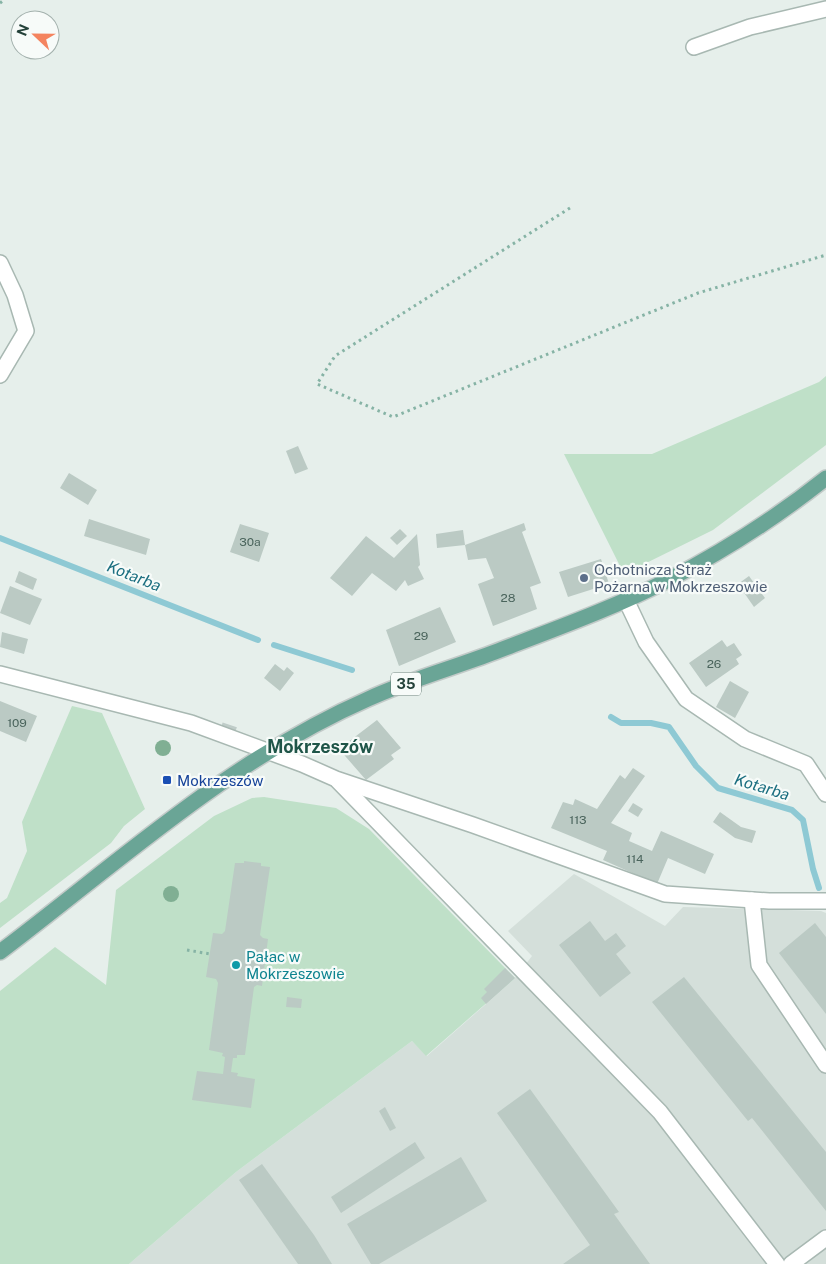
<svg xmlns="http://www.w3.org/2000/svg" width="826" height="1264" viewBox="0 0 826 1264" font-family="'Public Sans',sans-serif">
<rect width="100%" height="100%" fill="#e6efeb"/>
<path fill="#d4dfda" d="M574,874L665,926L683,907L821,911L826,913V1264H129L236,1172L412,1041L427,1056L486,1004L515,978L532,956L508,931Z"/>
<g fill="#bfe0c8">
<path d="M826,376V445L713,530L624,574L564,454H652L819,382Z"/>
<path d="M72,706L102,713L145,809L124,826L111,843L0,928V903L7,898L27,851L22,822Z"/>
<path d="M264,797L336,808L369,829L515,978L426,1056L412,1041L236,1172L129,1264H0V991L55,947L106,985L116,890L214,816L252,798Z"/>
</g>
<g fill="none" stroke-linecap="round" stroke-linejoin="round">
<g stroke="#8ec9d4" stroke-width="6">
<path d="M0,538L258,640"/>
<path d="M274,645L352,670"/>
<path d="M611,717L621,723H651L669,727L696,766L718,788L792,810L803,820L813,869L819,888"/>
</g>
</g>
<g fill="#bbcac4">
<path d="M298,446L308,469L295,474L286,451Z"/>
<path d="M69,473L97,490L88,505L60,488Z"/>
<path d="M89,519L150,539L146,555L84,536Z"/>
<path d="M524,523L526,530L522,532L541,583L530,587L537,609L493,626L478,584L494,578L486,558L468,560L465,545Z"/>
<path d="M240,524L269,533L259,562L230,552Z"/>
<path d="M400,529L407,536L397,545L390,538Z"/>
<path d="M463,530L465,545L437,548L436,534Z"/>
<path d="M417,534L420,565L418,567L424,579L408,586L405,580L396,591L372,573L352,596L330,578L366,536L394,558Z"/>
<path d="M601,559L609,584L568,597L559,572Z"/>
<path d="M19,571L37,579L33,590L15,582Z"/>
<path d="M749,576L765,598L754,607L738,584Z"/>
<path d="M10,586L42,599L30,625L0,613Z"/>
<path d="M440,607L456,642L399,666L386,630Z"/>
<path d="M2,632L28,639L24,654L0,647Z"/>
<path d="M722,640L727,647L734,643L742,655L736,659L739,664L706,687L689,663Z"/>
<path d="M275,664L284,671L287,667L294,673L280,691L264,678Z"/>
<path d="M730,681L749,692L735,718L716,707Z"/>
<path d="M0,701L37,716L26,742L0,731Z"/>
<path d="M377,720L401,748L391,755L394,759L366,780L339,749Z"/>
<path d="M633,768L645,776L611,823L632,833L629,841L652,851L661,831L714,854L705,874L668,858L657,884L603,860L607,851L551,828L563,802L573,805L575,799L597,809L620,775L625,779Z"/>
<path d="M633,803L643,809L638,817L628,811Z"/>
<path d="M720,812L741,827L756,831L752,843L735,838L713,822Z"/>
<path d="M244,861L261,863V866L270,867L260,935L263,938L268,939L262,986L257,985L254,987L245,1055H237V1058H233L231,1072L238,1073L237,1076L255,1079L251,1108L192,1100L197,1071L223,1074L225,1057L222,1056L223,1053L209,1050L218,983L216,979L206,977L213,933L222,934L225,931L235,863H244Z"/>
<path d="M590,921L605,941L616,933L626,946L616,954L631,973L600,997L559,945Z"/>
<path d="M815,923L826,937V1014L779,953Z"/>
<path d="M505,968L515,978L486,1004L481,998L487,992L484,989Z"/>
<path d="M684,977L826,1152V1211L752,1118L748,1121L652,1002Z"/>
<path d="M287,997L302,999L301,1008L286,1007Z"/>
<path d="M530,1089L619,1212L614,1214L650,1264H563L590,1245L497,1113Z"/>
<path d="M385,1107L396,1128L390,1131L379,1111Z"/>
<path d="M415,1142L425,1158L341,1213L331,1197Z"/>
<path d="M461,1157L487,1201L379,1264H371L347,1224Z"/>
<path d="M262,1164L314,1235L332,1264H298L239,1180Z"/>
</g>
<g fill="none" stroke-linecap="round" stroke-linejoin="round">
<path stroke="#bfccc8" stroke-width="15" stroke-dasharray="15 8" stroke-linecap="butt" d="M225,739L232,718"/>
<g stroke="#a8b8b2" stroke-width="18">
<g id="minor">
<path d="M694,47L750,27L826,9"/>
<path d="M0,375L26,331L15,295L0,263"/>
<path d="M626,600L646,642L686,699L745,739L806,764L826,794"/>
<path d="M0,674L191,723L302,764L336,779L473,825L665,894L769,901H826"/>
<path d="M338,781L660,1112L777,1264"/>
<path d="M752,900L759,965L826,1065"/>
<path d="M791,1264L826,1238"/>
</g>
</g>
<g stroke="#c2cac8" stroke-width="18">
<path id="major" d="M0,952C119,862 231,759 368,699C409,680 453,668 495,652C552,630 614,608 668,580C724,551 777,517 826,478"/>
</g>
<g stroke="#86b3a5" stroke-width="3" stroke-dasharray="2.5 4" stroke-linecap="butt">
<path d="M0,3L4,0"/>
<path d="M570,208L335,356L317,384L393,417L698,293L826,255"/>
<path d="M187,950L210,954"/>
</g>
<use href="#minor" stroke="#fff" stroke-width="15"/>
<use href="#major" stroke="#6aa596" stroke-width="15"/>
</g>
<g fill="#80af93">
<circle cx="163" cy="748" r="8"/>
<circle cx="171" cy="894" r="8"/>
</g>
<circle fill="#5c6f8a" stroke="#f7fbf9" stroke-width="2" cx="584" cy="578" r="5"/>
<rect fill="#1a4fb4" stroke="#f7fbf9" stroke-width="2" x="162" y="775" width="10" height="10" rx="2.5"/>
<circle fill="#0f9aa8" stroke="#f7fbf9" stroke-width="2" cx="236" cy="965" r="5"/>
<g text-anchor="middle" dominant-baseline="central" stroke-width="4.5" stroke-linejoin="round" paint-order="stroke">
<g font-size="12" fill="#4a645c">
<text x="250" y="542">30a</text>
<text x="508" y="598">28</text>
<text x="421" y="636">29</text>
<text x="714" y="664">26</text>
<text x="17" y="723">109</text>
<text x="578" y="820">113</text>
<text x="635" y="859">114</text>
</g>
<rect fill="#f7fbf9" stroke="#637a73" stroke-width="1" x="391" y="672.5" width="30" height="23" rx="4"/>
<g font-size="14" font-weight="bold" fill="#24423a">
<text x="406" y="684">35</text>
</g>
<g font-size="15" fill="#4e5e75" stroke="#f7fbf9" text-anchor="start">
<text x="594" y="569">Ochotnicza Straż<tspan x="594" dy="17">Pożarna w Mokrzeszowie</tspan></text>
</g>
<g font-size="15" fill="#164399" stroke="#f7fbf9" text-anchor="start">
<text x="177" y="780">Mokrzeszów</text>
</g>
<g font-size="15" fill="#0d838f" stroke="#f7fbf9" text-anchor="start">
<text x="246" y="956">Pałac w<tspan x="246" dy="17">Mokrzeszowie</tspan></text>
</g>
<g font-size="16" font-style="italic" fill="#1c6f80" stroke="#f7fbf9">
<text transform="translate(134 576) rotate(22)">Kotarba</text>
<text transform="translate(762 787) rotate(17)">Kotarba</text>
</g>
<g font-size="18" font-weight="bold" fill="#1f5548" stroke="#f7fbf9">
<text x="320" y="746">Mokrzeszów</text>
</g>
</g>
<g transform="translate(35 35) rotate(292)"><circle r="24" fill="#f7fbf9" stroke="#a3b1ad"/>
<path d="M0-4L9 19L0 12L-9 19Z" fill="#f4845f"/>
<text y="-8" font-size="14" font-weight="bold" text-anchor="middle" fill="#24423a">N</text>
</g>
</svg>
